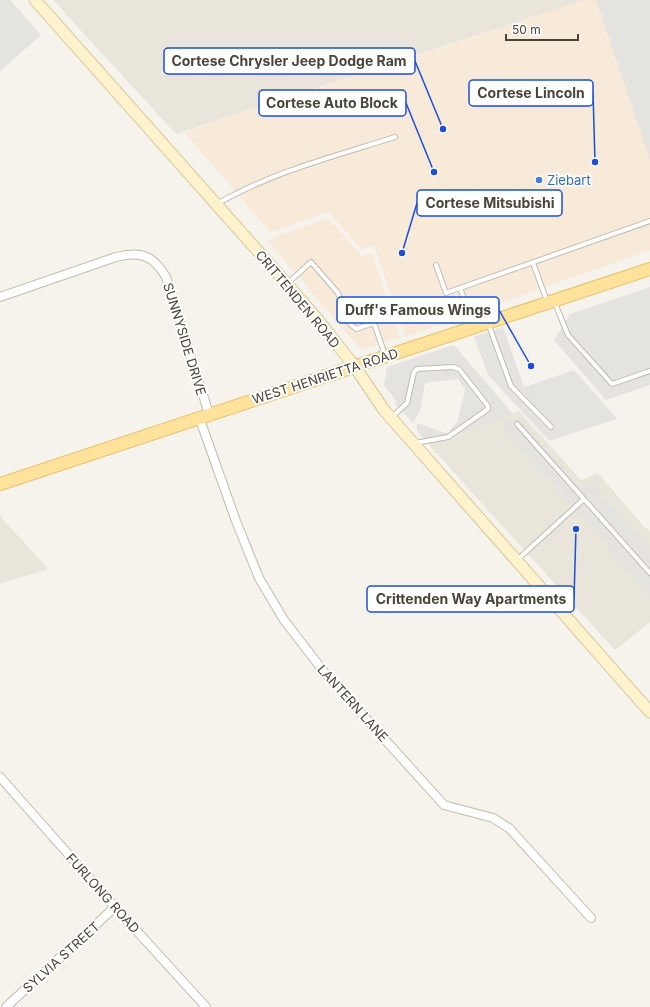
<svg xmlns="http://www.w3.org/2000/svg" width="650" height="1007" viewBox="0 0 650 1007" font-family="Inter,sans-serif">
<rect width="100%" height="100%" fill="#f6f3ec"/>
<g fill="#eae5da">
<path d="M53,0H584L176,134Z"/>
<path d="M519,411L581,480L598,473L644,527L650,531V622L615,650L429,445Z"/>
<path d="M0,516L48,569L0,584Z"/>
</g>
<g fill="#f7ead8">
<path d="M584,0H650V250L405,337L374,245L361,249L329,212L270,232L184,132Z"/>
<path d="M328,218L362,256L372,253L400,337L361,350L267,240Z"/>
</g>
<g fill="#e5e3e0">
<path d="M0,0H10L41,35L0,71Z"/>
<path d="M596,0H650V160Z"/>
<path d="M650,287V385L606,400L554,340L570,314Z"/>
<path d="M503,327L524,387L574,370L617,419L549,441L488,375L474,337Z"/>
<path d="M454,345L513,414L429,445L417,431V423L449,434L452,427L457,423L465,390L458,379L425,383L420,411L413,423L395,404L396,401L384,385L387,367Z"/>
<path d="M519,418L581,488L590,481L650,549V596L501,424Z"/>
</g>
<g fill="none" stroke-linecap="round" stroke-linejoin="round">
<g stroke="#c2bbae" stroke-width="6">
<g id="lane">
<path d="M217,204C272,172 335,156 395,137"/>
<path d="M533,263L547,301"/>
<path d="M436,265L446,293L650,221"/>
<path d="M288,283L311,262L338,293L349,323L356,329L374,323L385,355"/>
<path d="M460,288L474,325"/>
<path d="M554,301L568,335L612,384L650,371"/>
<path d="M488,323L511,386L551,427"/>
<path d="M392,417L407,403L414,372L417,369L453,367L459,369L488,406V409L448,437L415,443"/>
<path d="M517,424L650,573"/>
<path d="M517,560L584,499"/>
</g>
</g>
<g stroke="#c2bbae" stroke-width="10">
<g id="street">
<path d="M0,297L116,257C141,251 153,255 166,277L209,414"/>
<path d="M199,417L236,521L259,578L284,620L324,672L444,805L493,818L509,828L591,918"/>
<path d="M0,777L115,907L206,1007"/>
<path d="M6,1007L115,907"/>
</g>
</g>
<g stroke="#d6c79b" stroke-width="13">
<path id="secondary" d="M35,0L287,284L318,320L355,367L384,410L650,712"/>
</g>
<g stroke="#e6c16a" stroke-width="14">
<path id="primary" d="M0,484L650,269"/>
</g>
<use href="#lane" stroke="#fff" stroke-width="4"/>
<use href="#street" stroke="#fff" stroke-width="8"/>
<use href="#secondary" stroke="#fff3cd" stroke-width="11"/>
<use href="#primary" stroke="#ffe39c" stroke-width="12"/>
</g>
<circle fill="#3f7fe0" stroke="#fff" stroke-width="1.5" cx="539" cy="180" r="4"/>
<g text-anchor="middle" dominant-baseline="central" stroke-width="4" stroke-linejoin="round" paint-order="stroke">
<g font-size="13" fill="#366cbe" stroke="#fff" text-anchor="start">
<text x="547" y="180">Ziebart</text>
</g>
<g font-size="13" fill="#4b4439" stroke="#fff">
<text transform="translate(298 299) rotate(50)">CRITTENDEN ROAD</text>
<text transform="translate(185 339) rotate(73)">SUNNYSIDE DRIVE</text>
<text transform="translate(325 376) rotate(-18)">WEST HENRIETTA ROAD</text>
<text transform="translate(353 703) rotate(48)">LANTERN LANE</text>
<text transform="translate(103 893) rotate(48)">FURLONG ROAD</text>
<text transform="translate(61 957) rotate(-42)">SYLVIA STREET</text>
</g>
</g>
<path fill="none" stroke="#1d4ed8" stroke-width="1.5" d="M443 129L415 61M595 162L593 93M434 172L406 103M402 253L417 203M531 366L499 310M576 529L574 599"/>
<g fill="#1d4ed8" stroke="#fff" stroke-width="1.5">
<circle cx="443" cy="129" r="4"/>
<circle cx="595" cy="162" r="4"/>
<circle cx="434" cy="172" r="4"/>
<circle cx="402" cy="253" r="4"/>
<circle cx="531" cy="366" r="4"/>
<circle cx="576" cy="529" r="4"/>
</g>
<g fill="#fff" stroke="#1d4ed8" stroke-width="1.5">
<rect x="164" y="48" width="251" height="26" rx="4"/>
<rect x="469" y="80" width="124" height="26" rx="4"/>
<rect x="259" y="90" width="147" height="26" rx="4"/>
<rect x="417" y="190" width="145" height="26" rx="4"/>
<rect x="337" y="297" width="162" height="26" rx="4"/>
<rect x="367" y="586" width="207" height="26" rx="4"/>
</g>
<g font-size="14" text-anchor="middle" font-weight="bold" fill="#4b4439">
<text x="289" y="66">Cortese Chrysler Jeep Dodge Ram</text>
<text x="531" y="98">Cortese Lincoln</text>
<text x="332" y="108">Cortese Auto Block</text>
<text x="490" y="208">Cortese Mitsubishi</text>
<text x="418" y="315">Duff's Famous Wings</text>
<text x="471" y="604">Crittenden Way Apartments</text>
</g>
<path d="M506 34v6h72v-6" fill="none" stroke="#4b4439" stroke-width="2"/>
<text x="512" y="34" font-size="12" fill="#4b4439" stroke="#ffffff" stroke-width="3" paint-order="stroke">50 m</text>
</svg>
